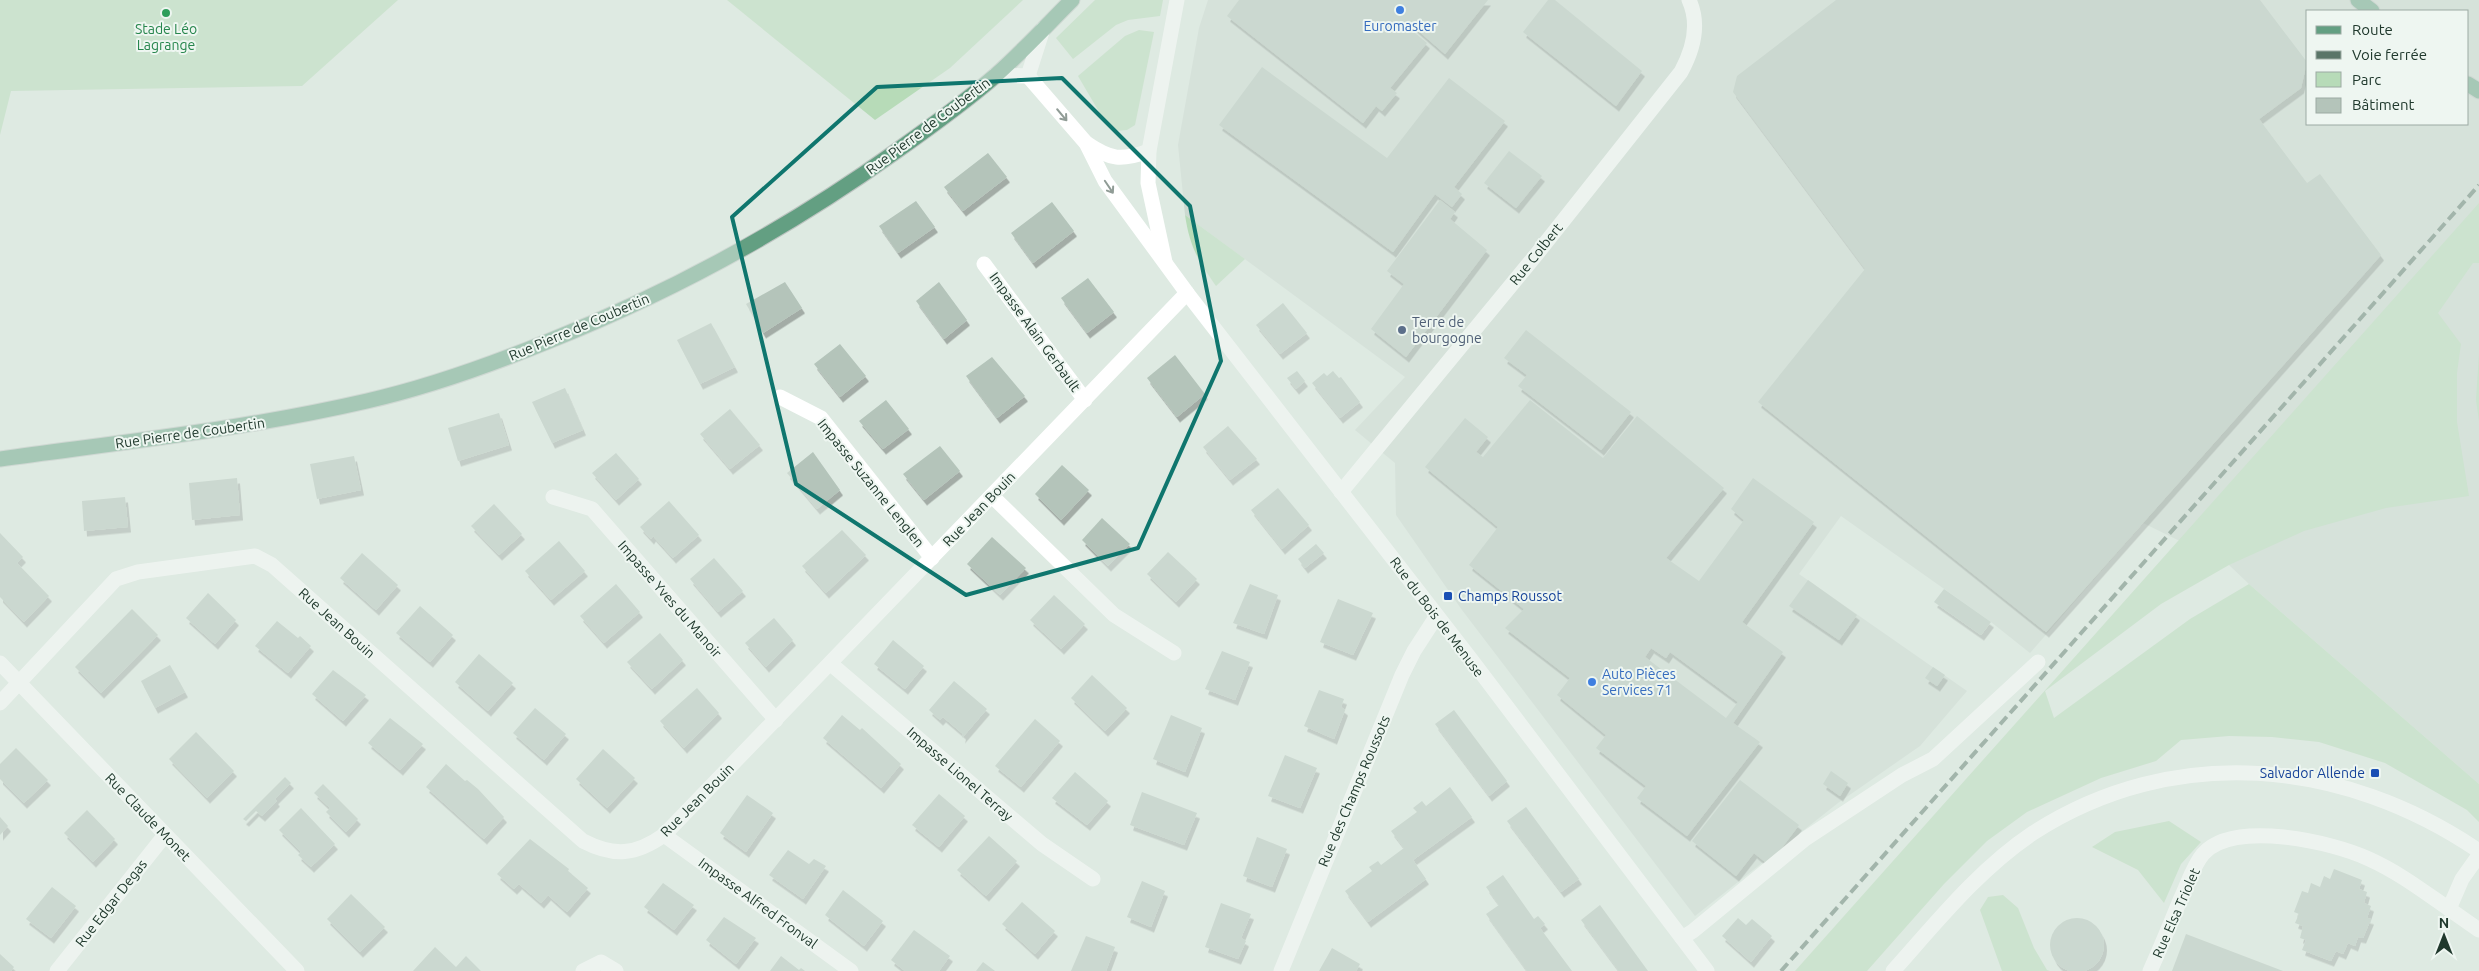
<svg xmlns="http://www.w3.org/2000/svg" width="2479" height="971" viewBox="0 0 2479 971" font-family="Ubuntu,sans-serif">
<defs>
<filter id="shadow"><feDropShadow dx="3" dy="5.5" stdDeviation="0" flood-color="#0004"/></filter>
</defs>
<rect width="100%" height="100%" fill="#deeae2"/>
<path fill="#ccd9d1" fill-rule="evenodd" d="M1208,0H2479V784L2249,584L2229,565L2143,523L2030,653L1991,622L1841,516L1799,574L1967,691L1920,746L1838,803L1695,916L1462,610L1396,515L1395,463L1355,430L1405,377L1185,215L1178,145L1199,28ZM2308,11H2468V124H2308Z"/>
<g fill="#b7dbb8">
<path d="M0,0H398L302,86L11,91L0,135Z"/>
<path d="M727,0H1023L950,68L875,120Z"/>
<path d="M1095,0H1163L1160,16L1128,20L1116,25L1073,59L1056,38Z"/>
<path d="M1139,30L1154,32L1135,125L1127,130L1115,131L1105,122L1078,76L1125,36Z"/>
<path d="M2479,203V263H2473L2438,313L2461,344L2457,373V422L2469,496L2386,508L2304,531L2229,565L2161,604L2045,691L2054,718L2190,619L2249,584L2479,784V822L2467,810L2385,763L2319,742L2272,737L2229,736L2181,740L2156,761L2101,778L2027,812L1987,841L1944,884L1867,971H1795Z"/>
<path d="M1185,215L1245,259L1216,286C1198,260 1190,248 1185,215Z"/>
<path d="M2479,353V421L2476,400Z"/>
<path d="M2169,821L2201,842L2181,864L2164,903L2138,870L2092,847L2115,832Z"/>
<path d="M2003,895L2018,908L2034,948L2047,970L2050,971H2002L1980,910L1988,897Z"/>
</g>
<g fill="#b4c4ba" fill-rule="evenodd" filter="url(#shadow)">
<path d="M1239,0H1488L1445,54L1406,20L1403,23L1427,43L1390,88L1397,93L1382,111L1376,106L1363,123L1227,16Z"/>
<path d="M1548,0H1555L1642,71L1616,106L1523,32Z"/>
<path d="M1836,0H2260L2307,62L2301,88L2259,119L2307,183L2320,174L2381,255L2046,632L1758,402L1865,269L1733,92L1737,76Z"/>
<path d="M1262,67L1387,158L1449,78L1505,121L1454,187L1462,194L1452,207L1435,194L1393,252L1219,125Z"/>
<path d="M1509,151L1542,176L1516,208L1484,183Z"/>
<path d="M988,153L1007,177L963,211L944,187Z"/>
<path d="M1440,200L1455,212L1450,219L1487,250L1406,357L1371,329L1404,284L1387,271Z"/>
<path d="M916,201L935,227L898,253L879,226Z"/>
<path d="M1052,202L1074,231L1033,263L1011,233Z"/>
<path d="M1088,278L1114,312L1087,333L1061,298Z"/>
<path d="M785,282L802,308L763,333L746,304Z"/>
<path d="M939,282L967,320L944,339L916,301Z"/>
<path d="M1283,303L1307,333L1280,354L1256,325Z"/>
<path d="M711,323L735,367L700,384L677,340Z"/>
<path d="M1526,330L1631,412L1601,450L1518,386L1527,375L1504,358Z"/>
<path d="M840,344L866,376L840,397L814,364Z"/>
<path d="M1175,355L1205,394L1177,417L1147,378Z"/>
<path d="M992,357L1025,396L997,418L966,376Z"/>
<path d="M1297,371L1305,381L1296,389L1287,378Z"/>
<path d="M1333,371L1339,378L1341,377L1360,402L1340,418L1312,383L1324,373L1327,376Z"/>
<path d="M565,388L583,430L552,443L532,402Z"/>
<path d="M886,400L909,429L883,449L859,421Z"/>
<path d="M1530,400L1603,458L1637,416L1724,488L1666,558L1699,581L1744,520L1731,509L1753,478L1814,522L1742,622L1783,652L1733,723L1760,742L1687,836L1637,798L1646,786L1596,748L1606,735L1557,695L1570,678L1505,628L1524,609L1469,565L1498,527L1425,467L1465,418L1488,437L1476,452L1483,457ZM1651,648L1666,658L1670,652L1738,702L1726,718L1645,657Z"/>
<path d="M730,409L760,445L730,469L700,434Z"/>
<path d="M499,413L509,445L458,461L448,428Z"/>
<path d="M1228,426L1257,459L1230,480L1203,447Z"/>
<path d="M940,446L960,471L924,500L903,474Z"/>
<path d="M813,452L840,490L817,509L787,473Z"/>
<path d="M616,453L639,479L616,500L592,473Z"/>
<path d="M354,456L361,490L317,499L310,464Z"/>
<path d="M1062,465L1089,490L1061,520L1035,494Z"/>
<path d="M237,478L240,515L192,520L189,483Z"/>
<path d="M1278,488L1309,525L1282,549L1251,510Z"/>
<path d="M125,497L128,527L84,531L82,501Z"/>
<path d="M669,501L699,535L673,558L653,536L651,539L640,527Z"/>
<path d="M494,504L522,534L499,555L471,526Z"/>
<path d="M1102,518L1130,544L1108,566L1082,540Z"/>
<path d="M842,530L866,555L826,593L802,566Z"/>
<path d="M0,533L23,557L17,563L49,596L24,622L0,597Z"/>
<path d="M992,537L1026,568L1000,595L967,564Z"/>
<path d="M559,541L585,571L551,600L525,571Z"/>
<path d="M1316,544L1324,553L1305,568L1298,559Z"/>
<path d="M1168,552L1197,579L1176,602L1147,574Z"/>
<path d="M362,553L398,585L376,610L340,578Z"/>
<path d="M714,558L743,591L718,612L690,579Z"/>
<path d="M1808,580L1857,615L1839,640L1789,606Z"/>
<path d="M616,584L640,612L604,643L580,616Z"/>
<path d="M1250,584L1278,595L1264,634L1233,623Z"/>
<path d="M1944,589L1991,622L1981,635L1934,602Z"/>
<path d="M208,593L236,620L215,644L186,618Z"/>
<path d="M1054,595L1085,624L1061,649L1030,620Z"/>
<path d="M1338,599L1373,613L1353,655L1320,642Z"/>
<path d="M420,606L453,635L430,662L396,633Z"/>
<path d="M132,609L158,635L101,693L75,667Z"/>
<path d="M774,618L793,640L766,667L745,643Z"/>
<path d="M277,621L298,638L300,636L311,646L288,673L255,646Z"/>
<path d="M660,633L683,660L652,689L627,662Z"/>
<path d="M893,640L924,666L905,689L874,664Z"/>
<path d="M1222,651L1250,662L1235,700L1205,689Z"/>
<path d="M479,654L513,683L488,711L455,682Z"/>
<path d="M170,665L185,692L155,708L141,681Z"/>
<path d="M1933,667L1945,675L1937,686L1925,678Z"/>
<path d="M333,670L366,695L343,721L312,694Z"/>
<path d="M1092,675L1127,708L1105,731L1071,698Z"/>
<path d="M954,681L987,709L962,738L963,734L943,717L940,720L929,710Z"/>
<path d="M697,688L719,713L684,748L660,721Z"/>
<path d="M1319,690L1344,699L1341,707L1345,710L1334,739L1304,726Z"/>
<path d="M535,708L566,734L544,760L513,733Z"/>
<path d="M1454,710L1507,781L1489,796L1435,724Z"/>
<path d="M842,715L860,730L862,728L901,764L881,788L823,738Z"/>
<path d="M1171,715L1202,728L1185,772L1153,759Z"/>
<path d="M390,718L423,744L400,770L368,743Z"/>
<path d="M1035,719L1060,741L1021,787L995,766Z"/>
<path d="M196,732L234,771L207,798L169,759Z"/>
<path d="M16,748L48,780L24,803L0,779V764Z"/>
<path d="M603,749L635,778L607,808L576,779Z"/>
<path d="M1285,755L1317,768L1300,808L1268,796Z"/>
<path d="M446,764L465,781L467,780L478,789L504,817L484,839L426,787Z"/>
<path d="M1831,771L1848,783L1840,796L1823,784Z"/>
<path d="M1075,772L1108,801L1087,825L1052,798Z"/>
<path d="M285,777L291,783L275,799L277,801L262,816L256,811L246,821L243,819Z"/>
<path d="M1740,780L1799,825L1769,865L1754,853L1736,876L1692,841Z"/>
<path d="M323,784L358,819L346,832L326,812L330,808L314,793Z"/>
<path d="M1450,787L1472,817L1413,860L1426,879L1368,922L1345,891L1372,871L1369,867L1378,861L1381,865L1404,848L1391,831L1417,812L1413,808L1422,801L1426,806Z"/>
<path d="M1142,792L1197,813L1184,845L1130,825Z"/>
<path d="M939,794L965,816L939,847L912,825Z"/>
<path d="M747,795L773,813L746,852L720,833Z"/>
<path d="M1526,807L1579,879L1561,892L1507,821Z"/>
<path d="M301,808L335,844L311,867L298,855L301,852L279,830Z"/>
<path d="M87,810L115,839L93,862L64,833Z"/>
<path d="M0,817L8,826L0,835Z"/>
<path d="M989,836L1017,861L986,896L957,870Z"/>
<path d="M1257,837L1287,849L1272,887L1243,876Z"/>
<path d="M530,839L569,869L568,871L588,888L567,912L548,895L541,903L519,884L514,889L497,874Z"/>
<path d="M788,850L809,864L814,859L826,866L803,899L769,875Z"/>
<path d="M2334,869L2362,880L2359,889L2367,892L2364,903L2371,906L2367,918L2371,919L2363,938L2358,937L2355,946L2348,943L2343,954L2336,951L2331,961L2302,950L2306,940L2300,938L2303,926L2295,923L2299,914L2294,912L2302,891L2308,893L2311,883L2320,887L2324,876L2330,879Z"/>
<path d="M1503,875L1534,919L1538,916L1545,924L1540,928L1572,971H1527L1486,914L1499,905L1486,887Z"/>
<path d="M1142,881L1165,891L1151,927L1127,917Z"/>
<path d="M663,883L694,905L674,930L644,907Z"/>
<path d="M52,887L76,906L51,938L26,919Z"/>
<path d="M843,890L883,921L864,946L825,915Z"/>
<path d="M351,894L385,927L360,952L327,919Z"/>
<path d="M1022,902L1055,931L1035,954L1002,924Z"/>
<path d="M1221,903L1251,914L1241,938L1246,941L1238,959L1205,947Z"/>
<path d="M1600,905L1648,971H1619L1581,920Z"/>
<path d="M724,917L756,938L736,964L706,940Z"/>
<path d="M1738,918L1746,925L1752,919L1772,936L1751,962L1722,936Z"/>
<circle cx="2077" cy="945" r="27"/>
<path d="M914,930L950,956L939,971H905L891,960Z"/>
<path d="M2186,934L2283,971H2172Z"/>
<path d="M1086,936L1115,947L1106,971H1071Z"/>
<path d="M435,947L456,967L466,956L481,971H413Z"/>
<path d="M1332,948L1360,964L1356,971H1319Z"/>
<path d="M0,954L14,967L11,971H0Z"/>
<path d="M781,956L799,970L801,968L805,971H770Z"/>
<path d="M983,962L995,971H976Z"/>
</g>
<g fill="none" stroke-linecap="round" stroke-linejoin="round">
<g stroke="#bcc4c0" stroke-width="17">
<g id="major">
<path d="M2358,0L2372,11"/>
<path d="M2468,84L2479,91"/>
<path d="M0,459C123,442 246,429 367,401C429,387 490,365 549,341C672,292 787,229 895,152C929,128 964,103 995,76C1022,52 1047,25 1072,0"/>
</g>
</g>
<g stroke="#fff" stroke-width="15">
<path d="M996,75L1028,76"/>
<path d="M1028,76L1086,143L1105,181L1187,293L1470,658L1707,971"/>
<path d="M1028,76L1043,29"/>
<path d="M1086,143C1111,160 1121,161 1149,151"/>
<path d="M1165,262L1148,183L1149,151L1177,0"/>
<path d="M984,264L1085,400"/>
<path d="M780,397L821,418L932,558"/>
<path d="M1341,492L1536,255L1681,72C1693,50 1700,24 1689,0"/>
<path d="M992,496L1114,615L1174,653"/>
<path d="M553,497L592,509L776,720"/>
<path d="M0,663L297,971"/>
<path d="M831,664L1042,844L1093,879"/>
<path d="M0,703L116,579L138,572L255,556L272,565L583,841C614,857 636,855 664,835L1187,293"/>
<path d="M664,835L851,971"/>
<path d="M2449,909L2479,930"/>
<path d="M1682,938L1693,931L1805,839L1902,775L1933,759L2038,662"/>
<path d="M57,971L165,835"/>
<path d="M583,971L601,962L616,971"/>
<path d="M1281,971L1402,675L1414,651L1436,617"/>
<path d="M1893,971C1936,923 1979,869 2033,833C2174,742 2344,759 2479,851"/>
<path d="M2150,971C2161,947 2171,922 2181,898C2188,883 2193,866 2203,854C2233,819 2333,842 2369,859C2398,872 2423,891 2449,909L2462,879L2479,855"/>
</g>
<use href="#major" stroke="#639f82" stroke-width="15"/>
<path stroke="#5a7568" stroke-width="4" stroke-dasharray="10 5" stroke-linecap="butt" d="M1781,971L2479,185"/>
</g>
<defs><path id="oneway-shaft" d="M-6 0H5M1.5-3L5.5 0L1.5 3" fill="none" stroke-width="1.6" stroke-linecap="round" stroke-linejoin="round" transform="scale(1.25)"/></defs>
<g stroke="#909c96">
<use href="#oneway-shaft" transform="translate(1062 115) rotate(50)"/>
<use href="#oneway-shaft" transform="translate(1109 187) rotate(56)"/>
</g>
<path d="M0 0H2479V971H0ZM1062,78L1190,206L1221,361L1138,548L966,595L796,484L732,217L877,87Z" fill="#deeae2" fill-opacity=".55" fill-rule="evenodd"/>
<path fill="none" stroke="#0f766e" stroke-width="4" stroke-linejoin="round" d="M1062,78L1190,206L1221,361L1138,548L966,595L796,484L732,217L877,87Z"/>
<g fill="#3f7fe0" stroke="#eef6f1" stroke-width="2">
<circle cx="1400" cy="10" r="5"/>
<circle cx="1592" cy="682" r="5"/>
</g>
<circle fill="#2e9e5b" stroke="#eef6f1" stroke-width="2" cx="166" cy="13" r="5"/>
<circle fill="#5c6f8a" stroke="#eef6f1" stroke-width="2" cx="1402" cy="330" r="5"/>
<g fill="#1a4fb4" stroke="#eef6f1" stroke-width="2">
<rect x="1443" y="591" width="10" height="10" rx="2.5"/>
<rect x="2370" y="768" width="10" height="10" rx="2.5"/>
</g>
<g text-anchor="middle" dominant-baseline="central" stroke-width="4" stroke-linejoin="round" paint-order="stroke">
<g font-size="14" fill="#366cbe" stroke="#eef6f1">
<text x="1400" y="26">Euromaster</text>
<text x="1602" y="674" text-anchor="start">Auto Pièces<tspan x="1602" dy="16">Services 71</tspan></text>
</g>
<g font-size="14" fill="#27864d" stroke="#eef6f1">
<text x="166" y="29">Stade Léo<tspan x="166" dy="16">Lagrange</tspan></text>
</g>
<g font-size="14" fill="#20392d" stroke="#eef6f1">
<text transform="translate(928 126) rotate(-37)">Rue Pierre de Coubertin</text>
<text transform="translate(1536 254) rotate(-51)">Rue Colbert</text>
<text transform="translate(579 327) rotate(-23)">Rue Pierre de Coubertin</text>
<text transform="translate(1035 332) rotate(54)">Impasse Alain Gerbault</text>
<text transform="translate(190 433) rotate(-8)">Rue Pierre de Coubertin</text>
<text transform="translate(871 483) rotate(51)">Impasse Suzanne Lenglen</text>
<text transform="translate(979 509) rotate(-46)">Rue Jean Bouin</text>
<text transform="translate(670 599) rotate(49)">Impasse Yves du Manoir</text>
<text transform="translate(1437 617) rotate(53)">Rue du Bois de Menuse</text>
<text transform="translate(337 623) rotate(42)">Rue Jean Bouin</text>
<text transform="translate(960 774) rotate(41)">Impasse Lionel Terray</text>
<text transform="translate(1354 791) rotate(-67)">Rue des Champs Roussots</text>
<text transform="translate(697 800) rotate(-45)">Rue Jean Bouin</text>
<text transform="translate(148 817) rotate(46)">Rue Claude Monet</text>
<text transform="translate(111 903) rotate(-52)">Rue Edgar Degas</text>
<text transform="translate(758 903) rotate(36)">Impasse Alfred Fronval</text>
<text transform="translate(2176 913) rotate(-66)">Rue Elsa Triolet</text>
</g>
<g font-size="14" fill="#4e5e75" stroke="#eef6f1" text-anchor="start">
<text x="1412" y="322">Terre de<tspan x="1412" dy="16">bourgogne</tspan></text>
</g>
<g font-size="14" fill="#164399" stroke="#eef6f1" text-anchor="start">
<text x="1458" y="596">Champs Roussot</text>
<text x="2365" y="773" text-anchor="end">Salvador Allende</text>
</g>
</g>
<rect x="2306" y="10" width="162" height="115" fill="#eef6f1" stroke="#9caaa3"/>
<rect x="2316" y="26" width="25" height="8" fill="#639f82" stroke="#9caaa3"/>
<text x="2352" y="35" font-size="15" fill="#20392d">Route</text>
<rect x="2316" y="51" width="25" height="8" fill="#5a7568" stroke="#9caaa3"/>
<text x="2352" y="60" font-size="15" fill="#20392d">Voie ferrée</text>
<rect x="2316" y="72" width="25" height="15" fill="#b7dbb8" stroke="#9caaa3"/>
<text x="2352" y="85" font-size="15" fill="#20392d">Parc</text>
<rect x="2316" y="98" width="25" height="15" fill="#b4c4ba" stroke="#9caaa3"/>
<text x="2352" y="110" font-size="15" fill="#20392d">Bâtiment</text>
<g transform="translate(2444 936)" stroke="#eef6f1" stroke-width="4" paint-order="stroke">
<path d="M0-4L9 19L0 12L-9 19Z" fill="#20392d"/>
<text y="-8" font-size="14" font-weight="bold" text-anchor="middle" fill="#20392d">N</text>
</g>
</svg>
